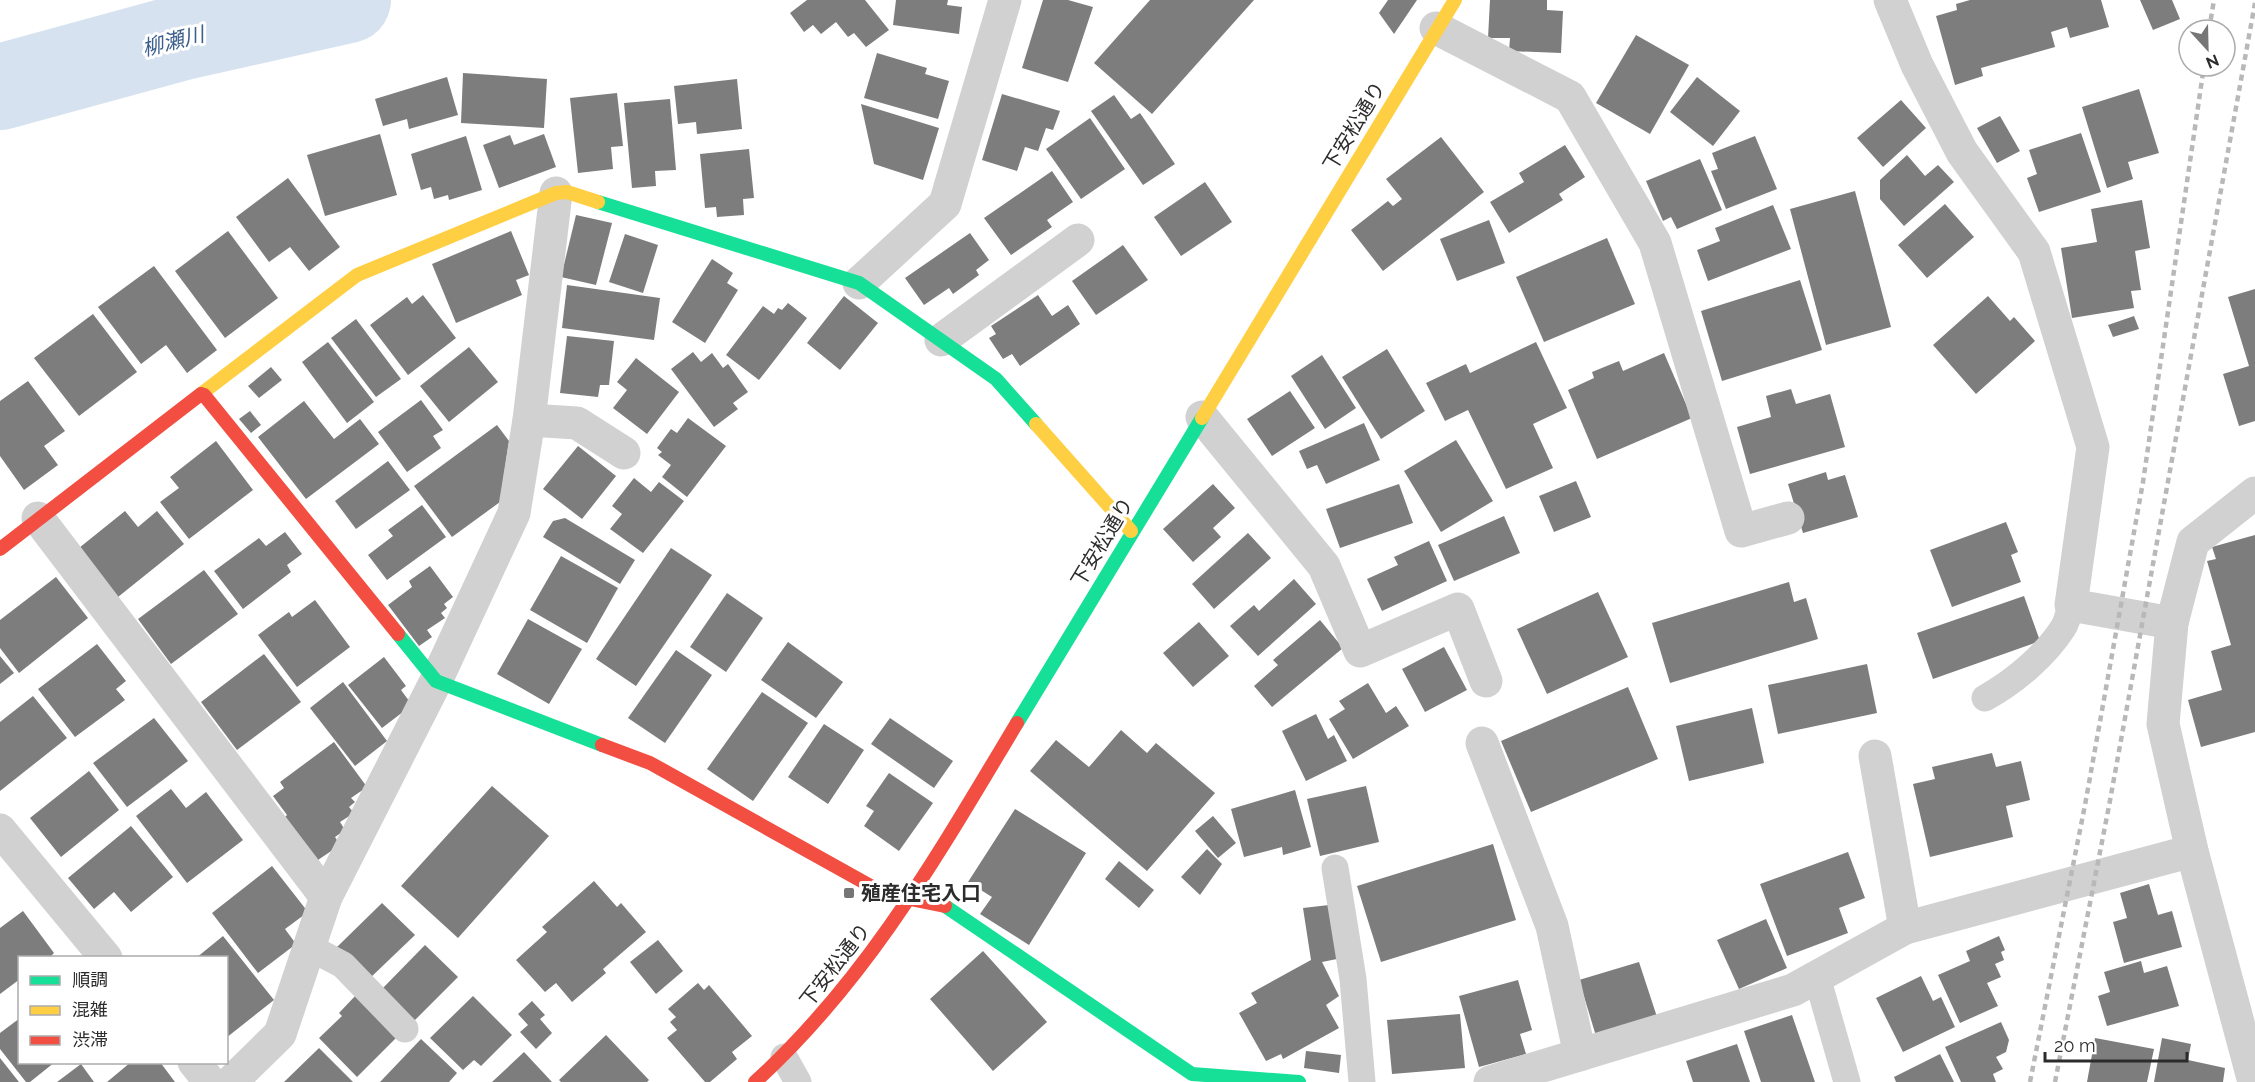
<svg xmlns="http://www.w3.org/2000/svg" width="2255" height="1082" viewBox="0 0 2255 1082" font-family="Raleway,'Noto Sans JP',sans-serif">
<rect width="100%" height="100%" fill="#fff"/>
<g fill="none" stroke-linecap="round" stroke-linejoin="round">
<path stroke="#d6e2f0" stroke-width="86" d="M0,87L183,37L348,0"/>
</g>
<g fill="#7d7d7d">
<path d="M807,0H865L889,30L866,47L854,33L848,37L836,22L821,34L813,25L804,32L790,13Z"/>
<path d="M896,0H948L947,5L962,7L959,34L893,25Z"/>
<path d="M1043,0H1068L1093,7L1068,82L1022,68Z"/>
<path d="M1150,0H1254L1152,114L1094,63Z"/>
<path d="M1388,0H1417L1394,34L1379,13Z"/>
<path d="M1490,0H1547V10L1563,11L1561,53L1509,51L1510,38H1488Z"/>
<path d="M1970,0H2101L2109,27L2070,38L2067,27L2051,32L2055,47L1981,68L1983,76L1955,85L1936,16L1957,10L1956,4Z"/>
<path d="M2140,0H2172L2180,19L2153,30Z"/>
<path d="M1636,35L1689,65L1650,134L1596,103Z"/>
<path d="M877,53L927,68L925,74L949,81L938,119L864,98Z"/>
<path d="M463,73L547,79L544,128L461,123Z"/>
<path d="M447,77L458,115L409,129L407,119L383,126L375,99Z"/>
<path d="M1697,77L1740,111L1713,146L1670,112Z"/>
<path d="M737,79L742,129L697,134L696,122L678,124L674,86Z"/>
<path d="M2139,89L2159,153L2128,162L2133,179L2107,188L2082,107Z"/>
<path d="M617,93L623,146L611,147L613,169L578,173L570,98Z"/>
<path d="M1002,94L1060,111L1053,130L1046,128L1038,151L1025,147L1017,171L982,160Z"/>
<path d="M1114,95L1131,119L1140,113L1175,164L1143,185L1091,111Z"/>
<path d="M670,99L676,170L655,171L656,186L632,188L624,103Z"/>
<path d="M1901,100L1926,128L1883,167L1857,138Z"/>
<path d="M861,104L939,128L923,180L874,164Z"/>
<path d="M2000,116L2020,151L1997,163L1977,128Z"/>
<path d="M1090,118L1125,169L1081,199L1046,149Z"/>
<path d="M2081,133L2101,192L2039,212L2027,178L2037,174L2029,150Z"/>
<path d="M380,134L397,195L325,216L307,155Z"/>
<path d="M544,134L556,167L499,188L483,145L510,135L514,145Z"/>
<path d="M466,136L482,190L449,200L448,195L434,199L431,187L421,190L411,154Z"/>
<path d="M1755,136L1777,189L1726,209L1711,171L1718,169L1712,153Z"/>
<path d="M1441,137L1484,192L1383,271L1351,230L1388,201L1393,206L1402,199L1386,179Z"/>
<path d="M1565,145L1585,177L1559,194L1563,200L1509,233L1490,202L1524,182L1519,173Z"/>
<path d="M749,149L754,198L743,199L744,215L717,217L716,207L705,208L700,154Z"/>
<path d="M1907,155L1925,176L1938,165L1954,182L1904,226L1880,199V180Z"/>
<path d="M1700,159L1722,210L1677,229L1671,217L1663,221L1646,181Z"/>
<path d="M1052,171L1073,202L1047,220L1052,227L1011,255L984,218Z"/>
<path d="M288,178L340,247L309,271L290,247L269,262L236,217Z"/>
<path d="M1205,182L1232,222L1181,256L1154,217Z"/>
<path d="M1855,191L1891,327L1826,345L1790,209Z"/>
<path d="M2142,200L2150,248L2135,251L2141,290L2131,291L2134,308L2072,318L2061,248L2097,242L2091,209Z"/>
<path d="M1945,204L1974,237L1927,278L1898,245Z"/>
<path d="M1773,205L1791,249L1708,281L1697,250L1720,241L1715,228Z"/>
<path d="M576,215L612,223L596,285L561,277Z"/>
<path d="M1489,220L1505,263L1457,281L1440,239Z"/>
<path d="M228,231L278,298L225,338L175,271Z"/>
<path d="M511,231L529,275L516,280L522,295L456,323L432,264Z"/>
<path d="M970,233L989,260L976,270L979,275L953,294L949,288L924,305L905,278Z"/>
<path d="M625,234L658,245L643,293L609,282Z"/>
<path d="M1607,238L1635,304L1544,342L1516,277Z"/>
<path d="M1123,245L1148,280L1096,315L1072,281Z"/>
<path d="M712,259L733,273L727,283L738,290L705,343L672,322Z"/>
<path d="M154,266L217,350L187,373L166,345L141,364L98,307Z"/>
<path d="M1800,280L1822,350L1722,381L1701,311Z"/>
<path d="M567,285L660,298L654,340L562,328Z"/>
<path d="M2255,289V421L2239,426L2223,374L2249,366L2228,297Z"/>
<path d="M423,295L456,338L408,375L370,325L407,297L412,304Z"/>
<path d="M1038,295L1052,316L1068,305L1080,324L1020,366L1012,354L1003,359L989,338L996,334L991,326Z"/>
<path d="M844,296L878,323L840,370L807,343Z"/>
<path d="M1988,296L2010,321L2014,317L2035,341L1976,394L1933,345Z"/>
<path d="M788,303L807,318L759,380L726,355L763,306L774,314L778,308L782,310Z"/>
<path d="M93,314L137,372L79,416L34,358Z"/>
<path d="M2134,316L2139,329L2113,337L2108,325Z"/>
<path d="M356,319L401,379L376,397L331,338Z"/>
<path d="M567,336L614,341L609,385H600L598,397L560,393Z"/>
<path d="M328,342L374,402L347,423L302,362Z"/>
<path d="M1536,342L1567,408L1533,424L1553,468L1506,489L1468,410L1445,421L1426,383L1466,364L1470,373Z"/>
<path d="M469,347L498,382L449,422L420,386Z"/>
<path d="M1387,349L1425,411L1381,439L1342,377Z"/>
<path d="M693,352L701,362L712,353L723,368L728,364L748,392L733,403L738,409L714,427L671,369Z"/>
<path d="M1664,353L1692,418L1597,459L1568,390L1594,378L1592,372L1619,361L1623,371Z"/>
<path d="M1322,355L1356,408L1325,429L1291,376Z"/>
<path d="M636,358L679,392L647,434L613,408L627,390L617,382Z"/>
<path d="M271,367L282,380L259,398L248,386Z"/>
<path d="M28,381L65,431L44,446L58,465L24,490L0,456V401Z"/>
<path d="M1791,389L1796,404L1830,394L1845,447L1750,474L1737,427L1771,417L1766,396Z"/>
<path d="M1290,391L1315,428L1272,456L1247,419Z"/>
<path d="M421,400L443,430L433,436L441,448L407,472L378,432Z"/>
<path d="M304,401L334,439L360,419L379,444L306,499L258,437Z"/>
<path d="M250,411L261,425L251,433L239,419Z"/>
<path d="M688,418L726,446L687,497L662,477L671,465L658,455L662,452L657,448L671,429L677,433Z"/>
<path d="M1364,423L1380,460L1326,484L1317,465L1307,469L1299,451Z"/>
<path d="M497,425L509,441L500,502L452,537L414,486Z"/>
<path d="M1456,440L1493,501L1441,532L1404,471Z"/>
<path d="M216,441L253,490L189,539L160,502L179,488L170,477Z"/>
<path d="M578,446L616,476L582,519L543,489Z"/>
<path d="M388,461L410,490L356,529L335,501Z"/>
<path d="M1826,472L1828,480L1845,475L1858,517L1803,533L1788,484Z"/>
<path d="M634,478L651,492L659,482L684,501L643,553L610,529L622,514L612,506Z"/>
<path d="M1576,481L1591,517L1554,532L1539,496Z"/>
<path d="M1213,484L1235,508L1213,528L1221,537L1193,562L1163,529Z"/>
<path d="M1399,484L1413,523L1340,548L1326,509Z"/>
<path d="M422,505L446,537L387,580L368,555L393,536L388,530Z"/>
<path d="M125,511L138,527L157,511L184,544L118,597L79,548Z"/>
<path d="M1504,516L1520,553L1454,581L1438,545Z"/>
<path d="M565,518L635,560L620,584L543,537L553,521Z"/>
<path d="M2006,522L2018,552L2011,555L2021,582L1952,607L1930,550Z"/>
<path d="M285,532L302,554L287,565L291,572L243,609L214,571L259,538L266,546Z"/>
<path d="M1248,533L1271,558L1214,609L1192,584Z"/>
<path d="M2255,535V732L2201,747L2188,700L2222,690L2211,651L2231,645L2207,561L2216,559L2212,547Z"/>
<path d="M1429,541L1447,581L1382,611L1367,579L1398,565L1394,557Z"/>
<path d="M671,548L712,575L636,686L596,659Z"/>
<path d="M561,556L618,588L587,643L530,610Z"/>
<path d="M430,566L453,597L444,604L447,608L441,613L445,618L427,630L432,637L419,646L388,605L412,587L409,581Z"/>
<path d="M204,570L238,614L171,664L138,619Z"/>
<path d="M56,577L88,618L19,673L0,648V620Z"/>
<path d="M1294,579L1316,604L1258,656L1230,626L1254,605L1259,611Z"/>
<path d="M1789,582L1794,602L1806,598L1818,639L1670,683L1652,623Z"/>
<path d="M1598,592L1628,657L1547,694L1517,629Z"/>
<path d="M727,593L763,618L726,672L690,647Z"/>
<path d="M2024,596L2040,641L1933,679L1917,633Z"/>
<path d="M315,600L350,647L297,687L258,635L289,612L292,617Z"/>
<path d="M528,619L582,649L549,704L497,674Z"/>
<path d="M1320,620L1343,648L1272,707L1254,686L1278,665L1273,660Z"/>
<path d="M1199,622L1229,656L1193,687L1163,653Z"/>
<path d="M788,642L843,682L816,718L761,680Z"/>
<path d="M97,644L126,681L116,689L125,700L75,737L38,689Z"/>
<path d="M1444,647L1467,690L1425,712L1402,669Z"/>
<path d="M676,650L712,675L665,743L628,718Z"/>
<path d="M264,654L301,702L237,750L201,702Z"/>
<path d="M0,656L14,673L0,684Z"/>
<path d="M384,657L406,686L401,690L412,705L382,728L348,685Z"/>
<path d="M1867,664L1877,713L1778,734L1768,685Z"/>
<path d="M343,682L387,741L355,766L310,708Z"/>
<path d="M1368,683L1386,713L1396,706L1409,726L1353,759L1329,719L1345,709L1339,701Z"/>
<path d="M1628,687L1658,759L1531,812L1501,741Z"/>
<path d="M762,692L808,723L753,801L707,769Z"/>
<path d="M33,696L67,738L0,791V722Z"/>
<path d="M1752,708L1764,763L1689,781L1676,726Z"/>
<path d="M1316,714L1328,739L1334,735L1347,761L1306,781L1282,731Z"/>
<path d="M154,718L188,761L127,807L93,763Z"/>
<path d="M890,718L953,761L934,788L871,744Z"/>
<path d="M824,724L864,750L828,804L788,777Z"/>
<path d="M1121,730L1147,753L1156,743L1215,793L1147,871L1030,771L1056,740L1089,767Z"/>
<path d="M334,742L367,787L351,798L355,802L349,807L354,813L340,822L345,830L335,837L340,845L315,862L283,819L287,815L273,796L284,788L280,782Z"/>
<path d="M1992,753L1996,767L2021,761L2030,800L2006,806L2013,837L1930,857L1913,784L1935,779L1932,767Z"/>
<path d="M89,771L119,810L61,857L30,818Z"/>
<path d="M889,773L933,803L899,851L864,826L874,811L866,806Z"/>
<path d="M492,786L549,836L458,938L401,886Z"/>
<path d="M1366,786L1379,842L1320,856L1307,799Z"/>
<path d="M171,789L186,808L206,792L243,840L187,883L136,816Z"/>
<path d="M1295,790L1311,847L1283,855L1282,847L1244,857L1231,809Z"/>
<path d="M1015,809L1086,853L1029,945L980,914L992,897L968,882Z"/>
<path d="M1213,816L1236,843L1218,858L1195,831Z"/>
<path d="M131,826L173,877L131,912L114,892L94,909L68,878Z"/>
<path d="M1493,844L1516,920L1381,962L1357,886Z"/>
<path d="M1207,849L1222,864L1200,895L1181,877Z"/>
<path d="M1848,852L1865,898L1839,908L1848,933L1787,956L1760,884Z"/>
<path d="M1119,861L1154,890L1139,908L1105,879Z"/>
<path d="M272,866L308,912L285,929L296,944L258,973L212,913Z"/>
<path d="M594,881L617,907L621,903L646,932L603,969L606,973L572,1002L556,983L545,992L516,960L547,932L542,927Z"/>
<path d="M2149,884L2158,915L2172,911L2182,947L2124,963L2113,922L2127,918L2120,893Z"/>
<path d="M382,903L415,935L369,979L337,947Z"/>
<path d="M1329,905L1337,959L1322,962L1339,996L1326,1005L1339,1028L1283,1059L1281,1054L1266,1061L1239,1013L1257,1003L1251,993L1311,960L1303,908Z"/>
<path d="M23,911L54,953L49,958H20V979L0,994V928Z"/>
<path d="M1766,919L1787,968L1739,989L1717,940Z"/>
<path d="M223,936L274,1000L226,1038V958H196Z"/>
<path d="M1999,936L2005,950L2001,952L2004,960L1995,964L2001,977L1987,983L1998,1006L1960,1023L1938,975L1970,961L1966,951Z"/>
<path d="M658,940L683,971L656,994L630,962Z"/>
<path d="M425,945L458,977L413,1022L381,990Z"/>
<path d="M983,951L1047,1022L993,1071L930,999Z"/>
<path d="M2141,961L2144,973L2167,966L2179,1006L2107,1026L2098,996L2110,992L2104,972Z"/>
<path d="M1639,962L1657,1017L1596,1036L1579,980Z"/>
<path d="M1921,976L1933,1001L1941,997L1955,1027L1903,1052L1876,998Z"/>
<path d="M1518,980L1532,1030L1520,1034L1526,1054L1479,1067L1459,996Z"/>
<path d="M698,983L704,990L709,985L752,1036L732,1052L737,1059L710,1082H705L667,1038L677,1030L670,1022L676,1017L668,1009Z"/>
<path d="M357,994L398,1036L357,1077L319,1038L342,1016L339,1013Z"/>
<path d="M473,996L512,1035L481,1066L474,1060L463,1070L430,1038Z"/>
<path d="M532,1001L545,1015L540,1019L552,1033L536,1049L520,1032L528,1025L518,1014Z"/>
<path d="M1460,1014L1465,1068L1392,1074L1387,1020Z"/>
<path d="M1792,1015L1815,1082H1761L1744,1031Z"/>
<path d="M20,1018V1062H55L30,1082H26L0,1049V1033Z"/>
<path d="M2001,1022L2009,1040L2006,1052L1996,1057L2003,1069L1993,1074L1996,1082H1961L1945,1047Z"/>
<path d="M606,1035L649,1080L647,1082H561L559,1080Z"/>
<path d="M2095,1038L2154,1049L2147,1082H2087Z"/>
<path d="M2162,1038L2191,1044L2188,1060L2225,1068L2223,1082H2154Z"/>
<path d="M421,1039L457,1073L449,1082H380Z"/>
<path d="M1737,1044L1750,1082H1693L1686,1061Z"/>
<path d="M319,1048L353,1082H284Z"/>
<path d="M1306,1051L1341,1055L1339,1073L1304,1068Z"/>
<path d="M524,1052L552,1082H492Z"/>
<path d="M1940,1054L1954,1082H1896L1894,1077Z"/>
<path d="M0,1058L19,1082H0Z"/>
<path d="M131,1062H160L175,1082H107Z"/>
<path d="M81,1064L94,1082H57Z"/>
</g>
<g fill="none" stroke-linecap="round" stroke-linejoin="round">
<g stroke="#d1d1d1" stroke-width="27">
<path d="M1985,698C2014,682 2045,656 2063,628C2067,622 2069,613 2071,605"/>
<path d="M1335,868L1353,979L1362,1082"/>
<path d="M309,947L343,965L405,1029"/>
<path d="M1817,977L1847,1082"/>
<path d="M784,1057L798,1082"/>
</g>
<g stroke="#d1d1d1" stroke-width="33">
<path d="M1890,0L1917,65L1962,152L2034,252L2093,447L2071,605L2172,623"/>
<path d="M1436,28L1570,97L1655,243L1741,531L1788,518"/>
<path d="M859,283L945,204L1005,0"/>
<path d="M941,340L1078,240"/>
<path d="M1202,417L1324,566L1360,651L1458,609L1486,681"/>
<path d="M529,420L577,423L624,453"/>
<path d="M38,518L326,897"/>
<path d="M1482,743L1552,926L1580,1055"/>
<path d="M1875,756L1905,928"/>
<path d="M0,830L106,958"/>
<path d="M194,1062L210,1082"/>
<path d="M231,1082L280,1034L326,897L436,681L514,513L529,420L556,193"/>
<path d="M1490,1082L1793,990L1905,928L2192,851"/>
<path d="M2254,1082L2192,851L2163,724L2172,623L2193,542L2255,493"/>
</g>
<g stroke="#16e098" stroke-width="14">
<path d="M598,202L859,283L996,379L1036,424"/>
<path d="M398,634L436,681L602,745"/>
<path d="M1017,723L1202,418"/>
<path d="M945,906L1192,1074L1299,1082"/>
</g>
<g stroke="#ffcf43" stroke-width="14">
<path d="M201,394L357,275L556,193L567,192L598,202"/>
<path d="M1202,418L1455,0"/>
<path d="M1036,424L1131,531"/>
</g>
<g stroke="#f24e42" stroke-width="14">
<path d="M204,395L398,634"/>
<path d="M0,549L201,394"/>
<path d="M602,745L650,763L885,894L945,906"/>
<path d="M755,1082C868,979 939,853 1017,723"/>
</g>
<g stroke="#b8b8b8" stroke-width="4.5" stroke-dasharray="6 4.5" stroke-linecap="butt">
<path d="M2209,30L2214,0"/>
<path d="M2030,1082L2085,805L2143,482L2204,66"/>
<path d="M2055,1082L2109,806L2255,3"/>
</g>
</g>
<rect fill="#767676" stroke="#fff" stroke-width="2" x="843" y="887" width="12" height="12" rx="3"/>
<g text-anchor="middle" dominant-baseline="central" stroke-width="6" stroke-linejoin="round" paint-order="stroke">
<g font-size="20" fill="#2c2c2c" stroke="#fff">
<text transform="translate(1354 126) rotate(-59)">下安松通り</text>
<text transform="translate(1102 542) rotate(-59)">下安松通り</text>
<text transform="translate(835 965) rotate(-52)">下安松通り</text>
</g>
<g font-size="20" font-weight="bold" fill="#2c2c2c" stroke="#fff" text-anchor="start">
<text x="861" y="893">殖産住宅入口</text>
</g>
<g font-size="21" font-style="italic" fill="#3b5f8c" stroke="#fff">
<text transform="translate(173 41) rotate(-14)">柳瀬川</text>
</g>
</g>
<rect x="18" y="956" width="210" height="108" fill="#ffffff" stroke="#ababab" stroke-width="1.5"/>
<rect x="30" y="976" width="30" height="9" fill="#16e098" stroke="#ababab" stroke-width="1.5"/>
<text x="72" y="986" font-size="18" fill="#2c2c2c">順調</text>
<rect x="30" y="1006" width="30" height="9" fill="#ffcf43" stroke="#ababab" stroke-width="1.5"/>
<text x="72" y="1016" font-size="18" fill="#2c2c2c">混雑</text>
<rect x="30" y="1036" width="30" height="9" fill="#f24e42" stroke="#ababab" stroke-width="1.5"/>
<text x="72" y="1046" font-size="18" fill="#2c2c2c">渋滞</text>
<g transform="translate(2207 48) rotate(158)"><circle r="28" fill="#ffffff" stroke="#ababab" stroke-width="1.5"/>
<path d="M0-4.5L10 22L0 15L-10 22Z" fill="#767676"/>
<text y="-9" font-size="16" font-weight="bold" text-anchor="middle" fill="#2c2c2c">N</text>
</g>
<path d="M2045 1052v9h142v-9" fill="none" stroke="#2c2c2c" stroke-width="3"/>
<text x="2054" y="1052" font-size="18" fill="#2c2c2c" stroke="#ffffff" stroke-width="4.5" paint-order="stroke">20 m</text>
</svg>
